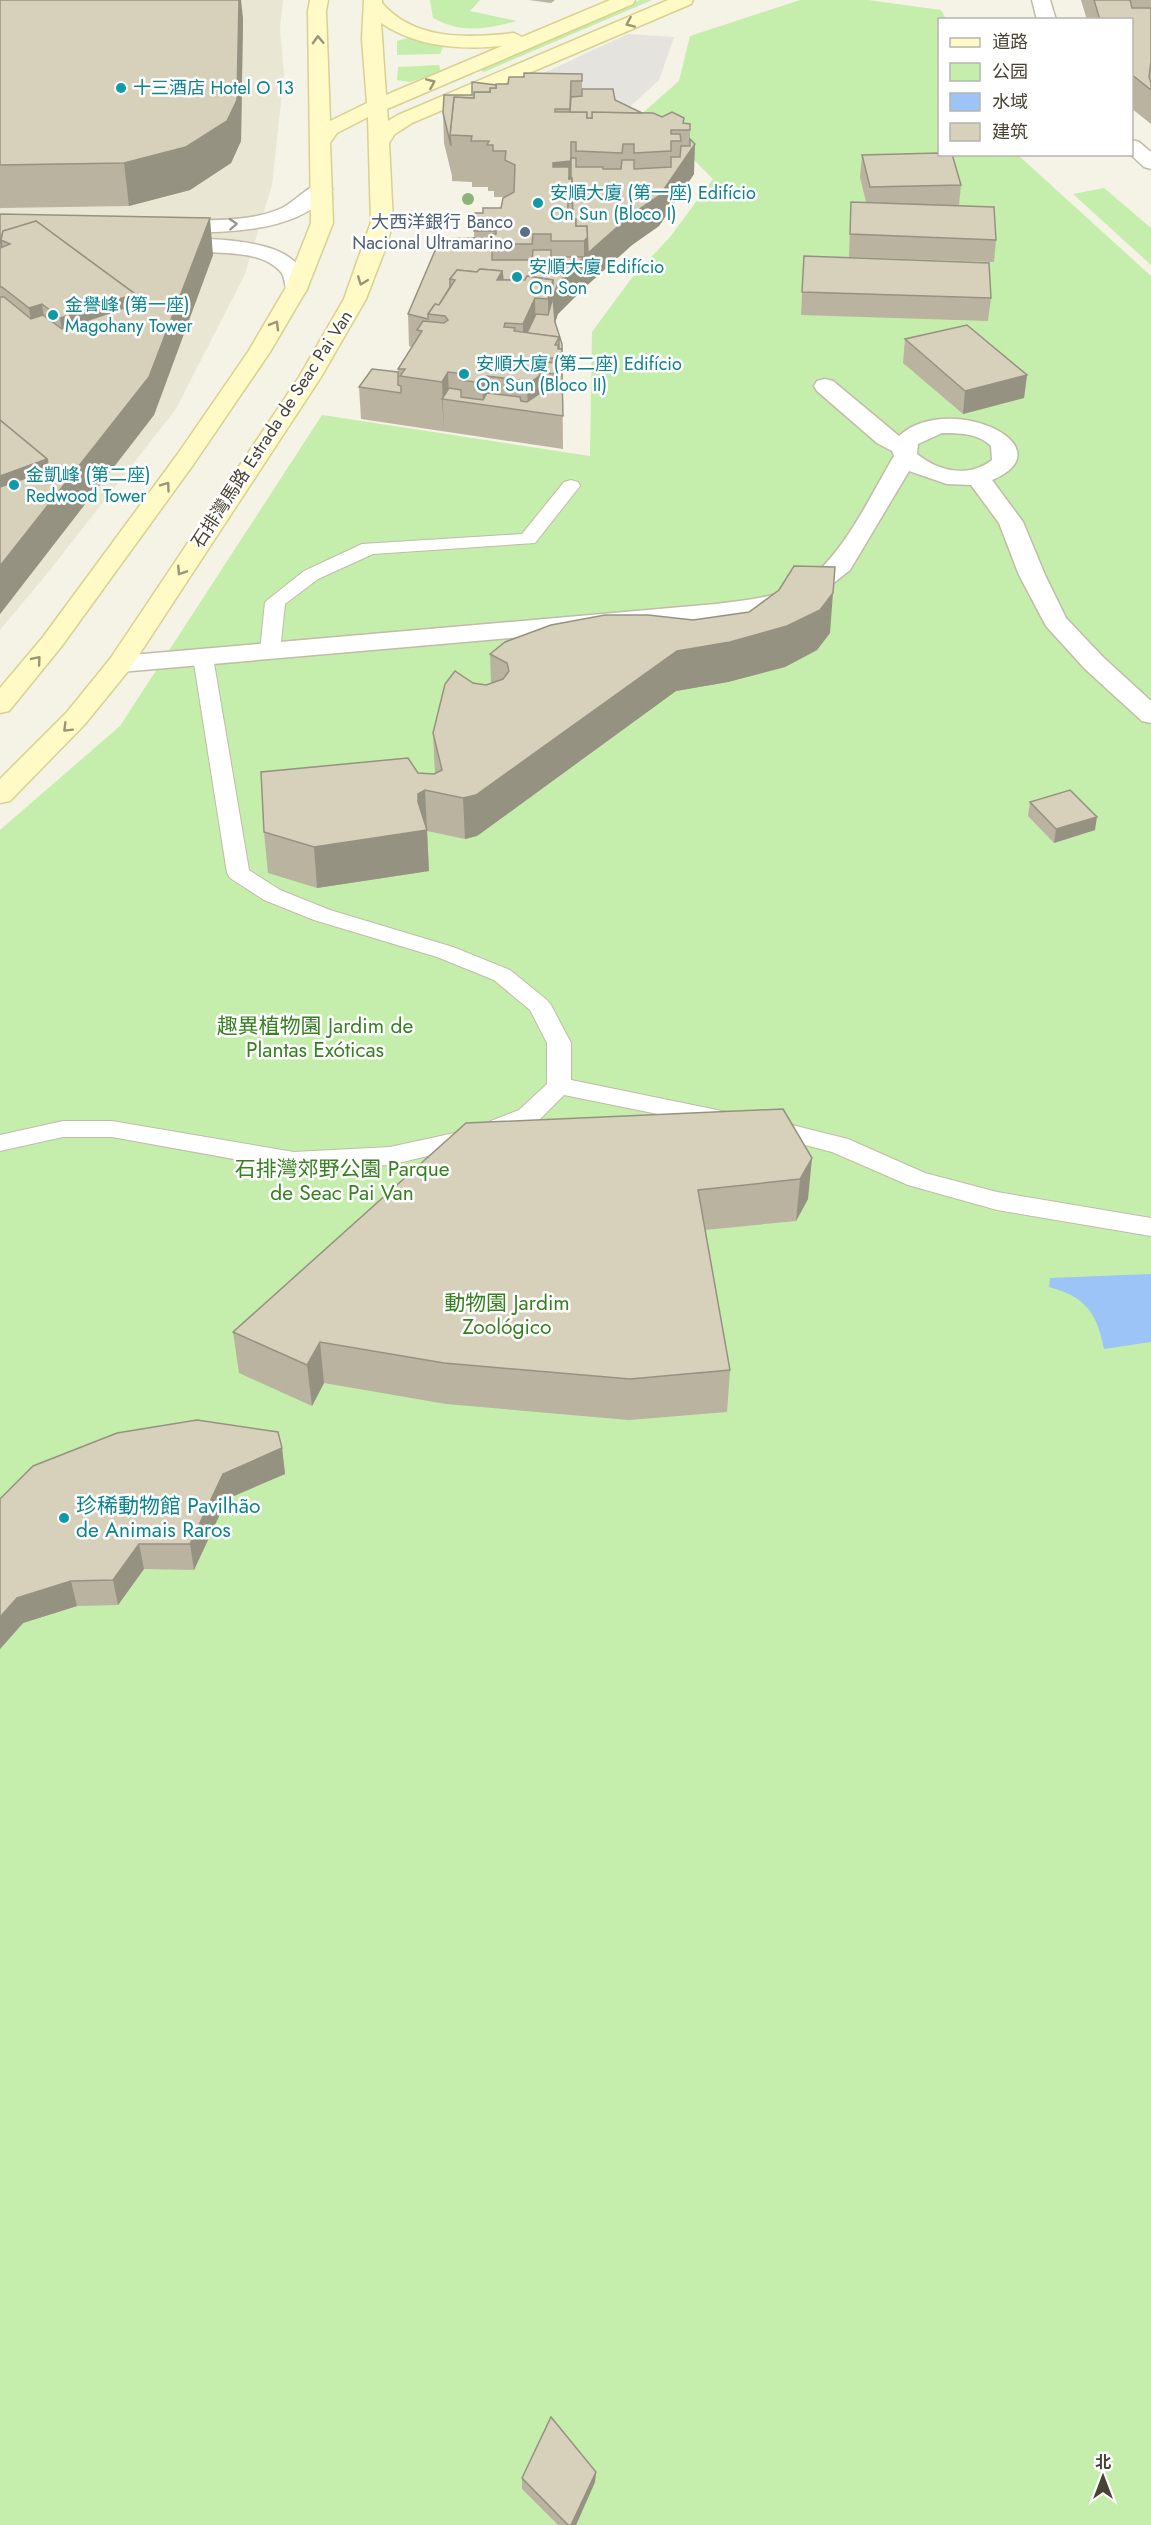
<svg xmlns="http://www.w3.org/2000/svg" width="1151" height="2525" viewBox="0 0 1151 2525" font-family="Jost,'Noto Sans SC',sans-serif">
<rect width="100%" height="100%" fill="#f5f2e6"/>
<path fill="#e9e6d3" d="M0,0H283L280,28L284,74L272,185L245,274L176,409L46,575L0,630Z"/>
<g fill="#c5edab">
<path d="M430,0H480L470,11L517,21C485,29 463,34 433,18Z"/>
<path d="M640,0H652L484,72L477,69Z"/>
<path d="M800,0H868L941,10L946,19L940,20V154L1018,155L1151,276V2525H0V830L120,726L322,415L590,456L592,332L631,279L670,237L713,179L688,154L630,124L679,81L690,36Z"/>
<path d="M407,38L444,45L440,54L397,55V41Z"/>
<path d="M439,65L441,72L410,82L397,80L398,67Z"/>
<path d="M1104,188L1151,228V265L1073,194Z"/>
</g>
<path fill="#e5e3de" d="M628,34L674,37L659,80L623,113L528,114L470,107Z"/>
<path fill="#9cc4f7" d="M1151,1274V1342L1104,1349C1097,1313 1086,1297 1049,1287L1050,1278Z"/>
<g fill="none" stroke-linecap="round" stroke-linejoin="round">
<g stroke="#c1bca8" stroke-width="2">
<g id="lane">
<path d="M571,480L578,482L580,486L535,543L373,554L318,579L285,604L280,651L277,655H263L260,651L265,602L304,571L362,544L522,534L564,482Z"/>
<path d="M203,651L210,653L213,657L249,870L280,890L330,910L453,947L510,970L547,1000L551,1005L571,1043V1080L722,1111L731,1113L734,1119L731,1125L722,1127L564,1095L537,1122L482,1143L390,1165L294,1170L112,1137H63L0,1151V1135L63,1121H112L294,1152L390,1147L468,1130L519,1110L547,1084V1043L530,1010L494,980L437,957L314,920L264,900L230,878L227,873L193,657L196,653Z"/>
<path d="M764,1118L848,1139L925,1173L997,1192L1151,1218V1236L997,1210L908,1185L832,1152L755,1132L752,1126L755,1120Z"/>
</g>
</g>
<g stroke="#c1bca8" stroke-width="3">
<g id="street">
<path d="M1032,0H1050L1056,20H1037Z"/>
<path d="M1132,140L1139,142L1151,152V169L1144,167L1130,154H1132Z"/>
<path d="M322,183L329,185L332,189C299,237 216,231 165,233L158,231L154,227L158,223L165,221C203,219 247,224 282,208C296,201 307,186 322,183Z"/>
<path d="M185,238C221,240 306,238 307,289L304,294L296,296L288,294C284,287 286,279 281,272C259,246 207,256 177,249L174,244L177,239Z"/>
<path d="M825,379L833,381L899,436C949,390 1070,447 992,480L1023,522L1045,575L1066,618L1103,657L1151,701V723L1142,721L1085,669L1046,626L1019,575L999,523L971,485L947,484L909,471L850,570L821,593L777,610L716,620L120,672L111,670L107,664L111,658L120,656L716,604C745,600 779,598 804,582C843,557 870,496 894,456L892,451L877,443L817,391L814,386L817,381ZM942,433C959,433 978,433 991,446L992,460C969,478 939,472 917,454L918,444Z"/>
</g>
</g>
<g stroke="#d9d191" stroke-width="3">
<path id="secondary" d="M310,0H328L326,11L330,121L367,103L362,39L364,0H382V3C415,41 468,38 514,33L522,37L610,0H635L633,4L387,109L388,121L398,115L668,0H693L691,4L412,123L395,134L389,143L393,222L386,247L366,299L321,377L129,670L85,724L10,801L0,803V779L67,712L110,659L299,377L344,299L371,222L368,117L337,133L330,143L333,223L307,289L270,352L193,465L61,647L9,711L0,713V688L43,637L177,455L248,352L285,289L311,223L308,11ZM381,23C416,47 461,50 502,46L386,95Z"/>
</g>
<use href="#lane" fill="#fff" fill-rule="evenodd"/>
<use href="#street" fill="#fff" fill-rule="evenodd"/>
<use href="#secondary" fill="#fffac6" fill-rule="evenodd"/>
</g>
<circle fill="#8cb37a" cx="468" cy="199" r="6"/>
<g fill="#b9b3a0">
<path d="M0,0L243,18L241,141L231,163L190,190L129,206L0,208Z"/>
<path d="M529,0H555L551,3Z"/>
<path d="M1081,0H1151V124L1131,108V20H1087Z"/>
<path d="M582,74V89L615,100L642,113L662,117L684,123L690,130V139L694,174L659,226L632,245L584,288L558,314L555,323L562,349L563,449L361,419L359,387L398,372V369L412,347L409,346L408,314L474,238L475,213H483L501,208L505,197H494V191H488V187H472V182L452,181V176L444,143L443,113L472,95L496,85L508,84L524,77Z"/>
<path d="M862,155L961,185L959,205L996,240L994,262L849,257L851,202H866L860,177Z"/>
<path d="M0,214L213,255L154,415L0,614Z"/>
<path d="M804,256L991,298L988,321L801,315Z"/>
<path d="M905,339L1027,375L1024,398L963,414L903,363Z"/>
<path d="M693,620L830,633L817,650L785,667L728,682L676,691L477,836L465,839L427,831L429,871L317,888L268,873L264,832L418,773L435,774L433,733L473,683L486,685L491,683L490,654Z"/>
<path d="M1030,802L1095,830L1054,843L1028,816Z"/>
<path d="M783,1109L808,1199L796,1221L705,1230L730,1370L727,1412L629,1420L446,1404L324,1383L312,1406L239,1373L233,1332Z"/>
<path d="M282,1448L285,1474L227,1499L194,1570L144,1569L118,1605L77,1606L23,1623L0,1649V1499Z"/>
<path d="M596,2472L595,2482L576,2525H558L522,2489V2478Z"/>
</g>
<g fill="#969282">
<path d="M239,0H241L243,18L241,141L231,163L190,190L129,206L124,163Z"/>
<path d="M695,144L694,174L659,226L632,245L584,288V241L588,237V253Z"/>
<path d="M571,161V187L554,182L553,163Z"/>
<path d="M210,218L213,255L154,415L0,614V476Z"/>
<path d="M584,257V288L558,314L553,328V297L558,283Z"/>
<path d="M502,271L503,296L497,280Z"/>
<path d="M553,280V328L549,347L548,299Z"/>
<path d="M135,294L141,342L67,367L60,318Z"/>
<path d="M535,298L536,346L523,349V324Z"/>
<path d="M42,304L49,352L37,356L29,308Z"/>
<path d="M557,363V412L555,415L554,374Z"/>
<path d="M448,372L449,400L442,399L444,431L442,382Z"/>
<path d="M540,372L541,413L528,411L527,385Z"/>
<path d="M1027,375L1024,398L963,414L965,391Z"/>
<path d="M487,376L488,406L483,405L482,383Z"/>
<path d="M833,593L830,633L817,650L785,667L728,682L676,691L477,836L465,839L463,798L677,651Z"/>
<path d="M425,790L429,871L317,888L314,847L418,802V794Z"/>
<path d="M1097,817L1095,830L1054,843L1056,829Z"/>
<path d="M812,1158L808,1199L796,1221L800,1179Z"/>
<path d="M320,1342L324,1383L312,1406L307,1365Z"/>
<path d="M282,1448L285,1474L227,1499L194,1570L190,1544L223,1474Z"/>
<path d="M139,1544L144,1569L118,1605L113,1580Z"/>
<path d="M71,1581L77,1606L23,1623L0,1649V1617L17,1598Z"/>
<path d="M596,2472L595,2482L576,2525H571Z"/>
</g>
<g fill="#d7d0ba" stroke="#969282" stroke-width="1.5">
<path d="M0,0H239L237,100L227,121L186,147L124,163L0,165Z"/>
<path d="M1094,0H1130L1132,8H1151V61L1149,77L1151,83V90L1131,74V20H1100Z"/>
<path d="M524,73L582,74V81H571L570,109H555V112H587V118H592V112L653,113L662,117L672,112L684,118L683,123L690,124V130H671V134H680L681,141H671V151L634,153V144H623L622,153L576,151V142H571V161L553,163V167H569V179L572,178V187L551,188V193H572L573,203H568L567,219H576V226H587L588,237L584,241H551V234H533L532,244H491V234H496V231H474L475,213H483V208H501L503,198L514,192L515,165L505,160L506,151H493V145H487L489,141H471L472,136L450,135L454,97L474,98V92H490V88H496V84H508L509,77H524Z"/>
<path d="M472,82L496,85V88H490V92H474V98L454,97L450,135L451,146L443,113L444,95H472Z"/>
<path d="M582,89H613L615,100L642,113L592,112V118H587V112H570L571,97L582,96Z"/>
<path d="M690,139L695,144L660,195L632,214L588,253L587,226H576V219H573L572,178L569,179V177H571V158H576V167H603V169H621L622,160H634V169L671,167V157H680L681,146H690Z"/>
<path d="M939,153V154H952L961,185L870,187L862,155Z"/>
<path d="M851,202L994,207L996,240L850,234Z"/>
<path d="M0,214L210,218L149,377L0,566V487L49,470L47,459L0,420V297H4L31,319L43,315L62,329L136,304L135,294L36,221L3,231L1,240L2,247L0,248Z"/>
<path d="M36,221L135,294L60,318L42,304L29,308L2,287H0V248L10,244L1,240L3,231Z"/>
<path d="M474,238L475,247H492V260H532L533,250H551V257H584L558,283L553,297L555,322L562,344V349H559V337L527,333L536,314L548,315L553,297V280L527,276L525,280H503L502,271L480,269L477,272L457,270L450,279V287L439,305L435,304L428,314V319L408,314L440,239Z"/>
<path d="M804,256L989,263L991,298L802,292Z"/>
<path d="M480,269L502,271L497,280H525L527,276L553,280L548,299L535,298L523,324L505,323L504,327L515,328L514,331L559,337L555,345H558V349H562V358H543V362L557,363L554,374L540,372L539,376L527,385L521,384L519,380L487,376L482,383L460,380L464,374L448,372L442,382L400,376L405,369H398L422,331L417,330L423,321L444,323L448,320L445,316L428,314L435,304L439,305L455,280L450,279L457,270L477,272Z"/>
<path d="M967,325L1027,375L965,391L905,339Z"/>
<path d="M372,369L398,372V385L401,386V393L359,387Z"/>
<path d="M557,374H562L563,416L442,399L449,388L461,390V397L483,400L487,393L520,397L521,401L527,402L540,393V389L554,391L557,380Z"/>
<path d="M0,420L47,459L0,476Z"/>
<path d="M794,566L835,567L833,593L820,610L787,626L730,642L677,651L476,795L463,798L425,790L418,794V802L427,830L314,847L264,832L261,772L408,758L418,773L434,774L442,770L433,733L445,684L455,671L473,683L486,685L503,679L509,671L507,663L490,654L505,642L551,625L605,615H648L693,620L749,612L779,590Z"/>
<path d="M1070,790L1097,817L1056,829L1030,802Z"/>
<path d="M783,1109L812,1158L800,1179L698,1190L730,1370L630,1379L444,1363L320,1342L307,1365L233,1332L466,1123Z"/>
<path d="M197,1420L278,1432L282,1448L223,1474L190,1544H139L113,1580L71,1581L17,1598L0,1617V1499L33,1466L117,1433Z"/>
<path d="M551,2417L596,2472L571,2525H568L522,2478Z"/>
</g>
<defs><path id="oneway-chevron" d="M-2-3.5L2.5 0L-2 3.5" fill="none" stroke-width="1.6" stroke-linecap="round" stroke-linejoin="round" transform="scale(1.5)"/></defs>
<g stroke="#9a9576">
<use href="#oneway-chevron" transform="translate(630 23) rotate(157)"/>
<use href="#oneway-chevron" transform="translate(318 40) rotate(-92)"/>
<use href="#oneway-chevron" transform="translate(431 83) rotate(-23)"/>
<use href="#oneway-chevron" transform="translate(362 281) rotate(111)"/>
<use href="#oneway-chevron" transform="translate(275 325) rotate(-60)"/>
<use href="#oneway-chevron" transform="translate(166 486) rotate(-54)"/>
<use href="#oneway-chevron" transform="translate(181 571) rotate(123)"/>
<use href="#oneway-chevron" transform="translate(37 660) rotate(-50)"/>
<use href="#oneway-chevron" transform="translate(67 728) rotate(135)"/>
</g>
<use stroke="#9a988f" href="#oneway-chevron" transform="translate(233 224) rotate(-3)"/>
<g fill="#0f9aa8" stroke="#fff" stroke-width="2">
<circle cx="121" cy="88" r="6"/>
<circle cx="538" cy="203" r="6"/>
<circle cx="517" cy="277" r="6"/>
<circle cx="53" cy="315" r="6"/>
<circle cx="464" cy="374" r="6"/>
<circle cx="14" cy="485" r="6"/>
<circle cx="64" cy="1518" r="6"/>
</g>
<circle fill="#5c6f8a" stroke="#fff" stroke-width="2" cx="525" cy="232" r="6"/>
<g text-anchor="middle" dominant-baseline="central" stroke-width="5" stroke-linejoin="round" paint-order="stroke">
<g font-size="18" fill="#0d838f" stroke="#fff" text-anchor="start">
<text x="133" y="88">十三酒店 Hotel O 13</text>
<text x="550" y="193">安順大廈 (第一座) Edifício<tspan x="550" dy="21">On Sun (Bloco I)</tspan></text>
<text x="529" y="267">安順大廈 Edifício<tspan x="529" dy="21">On Son</tspan></text>
<text x="65" y="305">金譽峰 (第一座)<tspan x="65" dy="21">Magohany Tower</tspan></text>
<text x="476" y="364">安順大廈 (第二座) Edifício<tspan x="476" dy="21">On Sun (Bloco II)</tspan></text>
<text x="26" y="475">金凱峰 (第二座)<tspan x="26" dy="21">Redwood Tower</tspan></text>
</g>
<g font-size="18" fill="#4e5e75" stroke="#fff" text-anchor="end">
<text x="513" y="222">大西洋銀行 Banco<tspan x="513" dy="21">Nacional Ultramarino</tspan></text>
</g>
<g font-size="18" fill="#484334" stroke="#fff">
<text transform="translate(272 429) rotate(-57)">石排灣馬路 Estrada de Seac Pai Van</text>
</g>
<g font-size="21" fill="#378021" stroke="#fff">
<text x="315" y="1026">趣異植物園 Jardim de<tspan x="315" dy="24">Plantas Exóticas</tspan></text>
<text x="342" y="1169">石排灣郊野公園 Parque<tspan x="342" dy="24">de Seac Pai Van</tspan></text>
<text x="507" y="1303">動物園 Jardim<tspan x="507" dy="24">Zoológico</tspan></text>
</g>
<g font-size="21" fill="#0d838f" stroke="#fff" text-anchor="start">
<text x="76" y="1506">珍稀動物館 Pavilhão<tspan x="76" dy="24">de Animais Raros</tspan></text>
</g>
</g>
<rect x="938" y="18" width="195" height="138" fill="#ffffff" stroke="#b6b4ae" stroke-width="1.5"/>
<rect x="950" y="38" width="30" height="9" fill="#fffac6" stroke="#b6b4ae" stroke-width="1.5"/>
<text x="992" y="48" font-size="18" fill="#484334">道路</text>
<rect x="950" y="63" width="30" height="18" fill="#c5edab" stroke="#b6b4ae" stroke-width="1.5"/>
<text x="992" y="78" font-size="18" fill="#484334">公园</text>
<rect x="950" y="93" width="30" height="18" fill="#9cc4f7" stroke="#b6b4ae" stroke-width="1.5"/>
<text x="992" y="108" font-size="18" fill="#484334">水域</text>
<rect x="950" y="123" width="30" height="18" fill="#d7d0ba" stroke="#b6b4ae" stroke-width="1.5"/>
<text x="992" y="138" font-size="18" fill="#484334">建筑</text>
<g transform="translate(1103 2477)" stroke="#ffffff" stroke-width="4.5" paint-order="stroke">
<path d="M0-4.5L10 22L0 15L-10 22Z" fill="#484334"/>
<text y="-9" font-size="16" font-weight="bold" text-anchor="middle" fill="#484334">北</text>
</g>
</svg>
